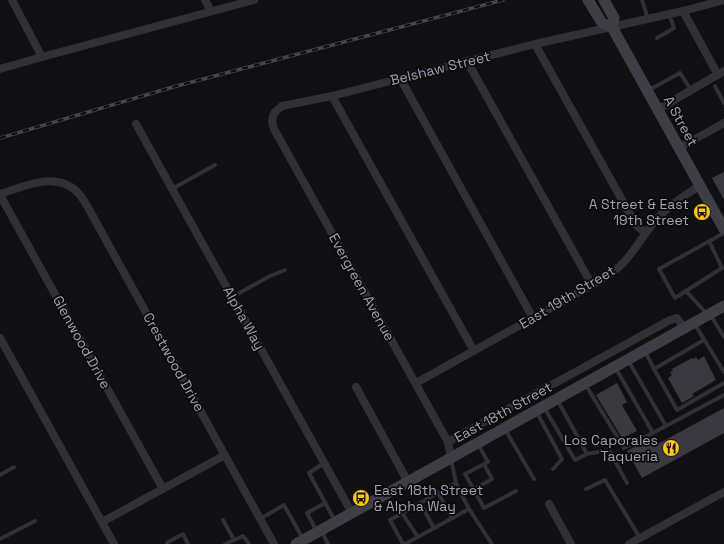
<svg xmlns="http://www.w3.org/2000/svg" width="724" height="544" viewBox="0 0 724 544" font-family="'Space Grotesk',sans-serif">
<rect width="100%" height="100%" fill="#100f11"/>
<g fill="#39393f">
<path d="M724,172V200L712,178Z"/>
<path d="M704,356L716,380L692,394L694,396L682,403L668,378L672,375L670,372L673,371L672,369L692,358L693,359L696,357L698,360Z"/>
<path d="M617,383L627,402L622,405L637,431L622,438L596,395Z"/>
<path d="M724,408V433L642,478L627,451L652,437L656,445Z"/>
</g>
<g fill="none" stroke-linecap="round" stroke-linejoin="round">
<g stroke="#303136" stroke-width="4">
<path d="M642,0L648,19"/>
<path d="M657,38L674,28L669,14"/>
<path d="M715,86L724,103"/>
<path d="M647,91L680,73L691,90"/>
<path d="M172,189L215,165"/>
<path d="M709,241L722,268L675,298L659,269L724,233"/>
<path d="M686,291L707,314"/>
<path d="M232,297L270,276L285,270"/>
<path d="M710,314L724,337"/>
<path d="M694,323L724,372"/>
<path d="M704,340L654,369L677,410L724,383"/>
<path d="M645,351L654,369"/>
<path d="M628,360L666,426L724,395"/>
<path d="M615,367L653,433"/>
<path d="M585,384L624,448L666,426"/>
<path d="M544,407L575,460L587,454L558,401"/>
<path d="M536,411L562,459L553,469"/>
<path d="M505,429L534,479"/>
<path d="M478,444L488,462L465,474L484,508L516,491"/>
<path d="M587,454L609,450L627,483"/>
<path d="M451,459L456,483L469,509L492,544"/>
<path d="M324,463L309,473L335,521"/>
<path d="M0,475L14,467"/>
<path d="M586,489L605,480L640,538"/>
<path d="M473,490L492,479L484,464"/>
<path d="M438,493L452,518"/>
<path d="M420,503L434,528"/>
<path d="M402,513L418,537"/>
<path d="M260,519L284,505L303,539"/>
<path d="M223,520L234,540"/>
<path d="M321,530L328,544"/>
<path d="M317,532L307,513L325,503"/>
<path d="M0,539L35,521"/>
<path d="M167,544L168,542L183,534L188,544"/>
<path d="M225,544L243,536L249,544"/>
<path d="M403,544L390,520L456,483"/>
<path d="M405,544L469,509"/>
</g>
<g stroke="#303136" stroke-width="8">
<path d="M12,0L42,57"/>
<path d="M205,0L211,11"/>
<path d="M683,11L718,75"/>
<path d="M535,44L636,225L645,233"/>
<path d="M467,61L592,285"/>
<path d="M0,69L42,57L254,0"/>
<path d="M400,78L533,318"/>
<path d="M332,96L474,351"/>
<path d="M657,110L724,71"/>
<path d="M136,124L352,513"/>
<path d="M679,148L724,123"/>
<path d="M0,194C25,186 58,170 79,194C82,197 84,201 86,204L274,544"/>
<path d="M0,195L163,489"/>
<path d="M0,338L114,544"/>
<path d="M416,383L592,285C601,279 612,274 620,266C634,253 643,235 656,220C668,206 683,196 700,186"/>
<path d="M356,387L408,482"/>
<path d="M448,442L670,320L677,318L684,328"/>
<path d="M451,458L448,442L274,129L272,122L273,116L275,112L282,106L332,96L535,44L683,11L724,0"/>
<path d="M549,504L571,544"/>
<path d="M102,522L225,455"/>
<path d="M629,544L724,492"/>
</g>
<g stroke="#3e3f46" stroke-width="11">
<path d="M588,0L602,23L612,27L724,229"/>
<path d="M604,0L614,18L612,27"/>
<path d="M296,544L724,306"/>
</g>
<g stroke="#45464d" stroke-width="3.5">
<path id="rail" d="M0,138L173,87L503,0"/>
</g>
<use href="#rail" stroke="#0b0a0c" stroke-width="2" stroke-dasharray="6" stroke-linecap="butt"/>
</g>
<defs>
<g id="bus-disc" transform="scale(0.9)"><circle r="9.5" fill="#ffc61a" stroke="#0b0a0c"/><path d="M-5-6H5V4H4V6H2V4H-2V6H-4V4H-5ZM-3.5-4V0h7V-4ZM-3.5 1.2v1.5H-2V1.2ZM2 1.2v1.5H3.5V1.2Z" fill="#111"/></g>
<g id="restaurant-disc" transform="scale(0.9)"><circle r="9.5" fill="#ffc61a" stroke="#0b0a0c"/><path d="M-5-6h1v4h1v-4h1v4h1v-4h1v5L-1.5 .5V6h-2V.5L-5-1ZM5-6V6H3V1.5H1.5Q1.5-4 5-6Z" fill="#111"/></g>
</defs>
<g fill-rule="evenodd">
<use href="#bus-disc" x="702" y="212"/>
<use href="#restaurant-disc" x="671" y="448"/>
<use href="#bus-disc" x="361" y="498"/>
</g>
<g text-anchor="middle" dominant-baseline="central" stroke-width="3.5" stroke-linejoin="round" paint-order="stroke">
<g font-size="14" fill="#9fa4b3" stroke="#0b0a0c">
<text transform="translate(440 68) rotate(-14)">Belshaw Street</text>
<text transform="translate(681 121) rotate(61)">A Street</text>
<text transform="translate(362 287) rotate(61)">Evergreen Avenue</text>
<text transform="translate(567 297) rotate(-31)">East 19th Street</text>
<text transform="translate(244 318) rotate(61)">Alpha Way</text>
<text transform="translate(82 342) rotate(61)">Glenwood Drive</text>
<text transform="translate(174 362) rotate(61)">Crestwood Drive</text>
<text transform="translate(503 412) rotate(-29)">East 18th Street</text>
</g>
<g font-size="14" fill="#9fa4b3" stroke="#0b0a0c" text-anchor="end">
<text x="689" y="204">A Street &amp; East<tspan x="689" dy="16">19th Street</tspan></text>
<text x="658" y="440">Los Caporales<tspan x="658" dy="16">Taqueria</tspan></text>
<text x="374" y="490" text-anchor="start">East 18th Street<tspan x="374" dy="16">&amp; Alpha Way</tspan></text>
</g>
</g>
</svg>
